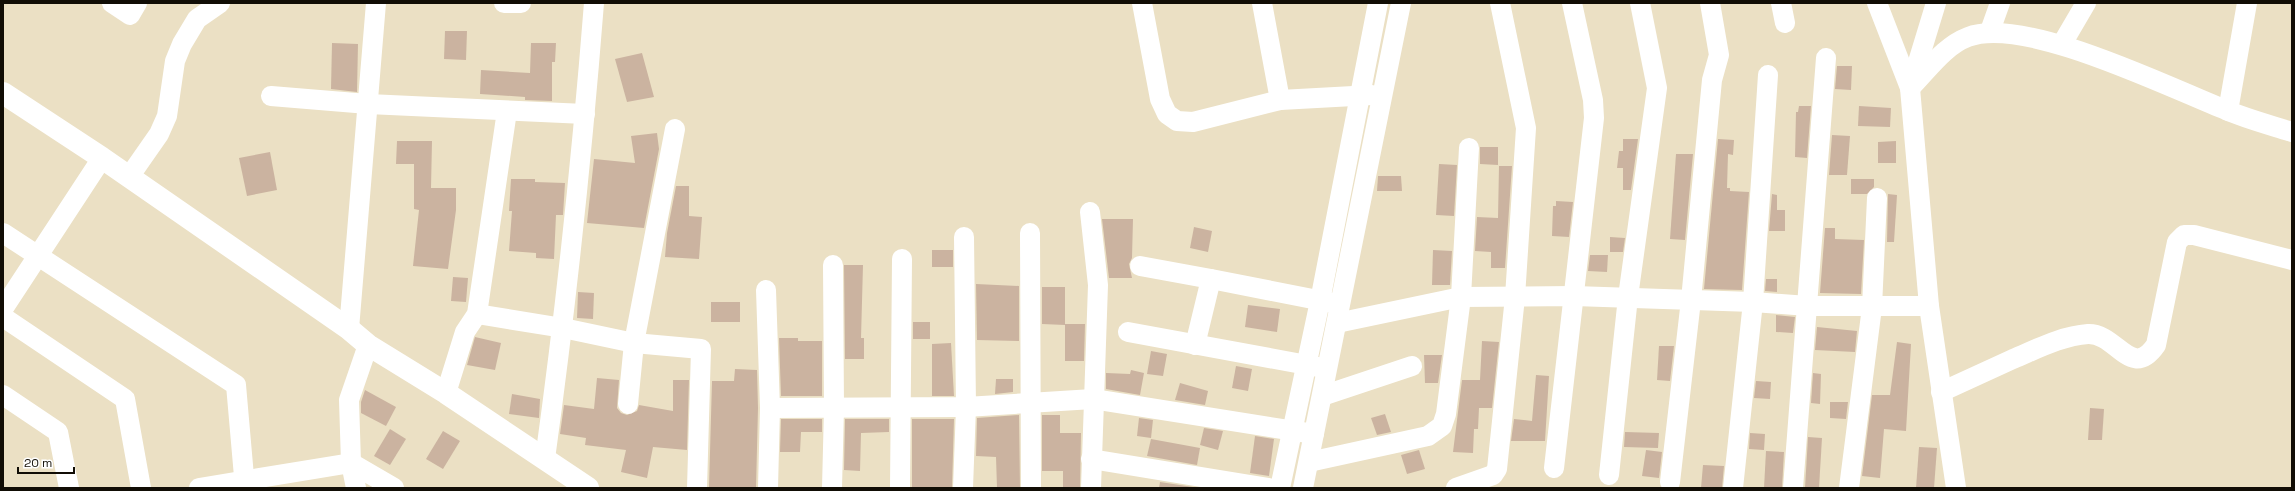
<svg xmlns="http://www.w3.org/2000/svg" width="2295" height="491" viewBox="0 0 2295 491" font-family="'Space Grotesk',sans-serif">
<rect width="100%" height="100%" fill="#ebe0c4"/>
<g fill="#cbb3a0">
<path d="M445,31H467L466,60L444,59Z"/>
<path d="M332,43L358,44L357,92L331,89Z"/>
<path d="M531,43H556L555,62H552V101L525,100V97L480,94L481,70L530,73Z"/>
<path d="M642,53L654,97L627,102L615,59Z"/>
<path d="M1837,66H1852L1851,90L1835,89Z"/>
<path d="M1799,106H1811L1807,158L1795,157L1796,112H1798Z"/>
<path d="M1859,106L1891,108L1890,127L1858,126Z"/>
<path d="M657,133L659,149L644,228L587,223L594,159L635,163L631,136Z"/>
<path d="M1832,135L1850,136L1847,175H1829Z"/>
<path d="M1623,139H1638L1631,190H1623V168H1617L1619,151H1623Z"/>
<path d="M1718,139L1734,140L1733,155L1728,154L1727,188H1730V191L1749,192L1742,290L1704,289Z"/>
<path d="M397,141H432L431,188H456V210L448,269L413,266L419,210L414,209V164H396Z"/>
<path d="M1896,141V163H1878V142Z"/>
<path d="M1480,147H1498V165L1480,164Z"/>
<path d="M270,152L277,190L247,196L239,158Z"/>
<path d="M1676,154H1693L1685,240L1670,239Z"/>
<path d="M1439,164L1457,165L1454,216L1436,215Z"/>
<path d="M1499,166H1512L1505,268H1491V252L1475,251L1477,217L1498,218Z"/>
<path d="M1378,176H1401L1402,191H1377Z"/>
<path d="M511,179H535V182L565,183L563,215H556L554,259L536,258V253L509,251L512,211H509Z"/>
<path d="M1851,179H1874V187L1867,194H1851Z"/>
<path d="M676,186H689V216L702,217L699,259L665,257L667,233Z"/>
<path d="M1772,194L1777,195V210H1785V231H1769Z"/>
<path d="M1888,194L1897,195L1894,242H1887Z"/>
<path d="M1556,201L1573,202L1569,237L1552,236L1553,206H1556Z"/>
<path d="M1102,219H1133L1132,258L1129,264L1132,278H1109Z"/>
<path d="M1194,227L1212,231L1208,252L1190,248Z"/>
<path d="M1825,228H1835V239L1864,240L1861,294L1820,293Z"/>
<path d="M1610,237L1625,238L1623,252H1610Z"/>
<rect x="932" y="250" width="21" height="17"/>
<path d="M1433,250L1452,251L1450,285H1432Z"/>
<path d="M1590,255H1608L1607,272L1588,271Z"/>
<path d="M844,265H863L861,338H864V359H845Z"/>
<path d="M453,277L468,278L466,302L451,301Z"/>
<path d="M1766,279H1777V292L1765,291Z"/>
<path d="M976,284L1019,286V341L977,340Z"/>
<path d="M1042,287H1065V325L1042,324Z"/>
<path d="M578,292L594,293L593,319L577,318Z"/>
<rect x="711" y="302" width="29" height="20"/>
<path d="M1248,305L1280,309L1277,332L1245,327Z"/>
<path d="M1776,315L1795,317L1793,333L1776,332Z"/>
<rect x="913" y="322" width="17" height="17"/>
<path d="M1065,324H1085L1084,361H1065Z"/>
<path d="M1817,327L1857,331L1855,352L1815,350Z"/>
<path d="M475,337L501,343L495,370L467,365Z"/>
<path d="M779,338H798V341H822V396H781Z"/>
<path d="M1482,341L1499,342L1492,408H1479L1478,429H1474L1473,453L1453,452L1462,380H1480Z"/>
<path d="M1897,342L1911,344L1906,431L1884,429L1880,478L1862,476L1872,395H1890Z"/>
<path d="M951,343L954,396H932V344Z"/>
<path d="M1659,346H1674L1670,381L1657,380Z"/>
<path d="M1151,351L1167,354L1163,376L1147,374Z"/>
<path d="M1424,355H1442L1438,383H1425Z"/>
<path d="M1236,366L1252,369L1248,391L1232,388Z"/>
<path d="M735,369L757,370L758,408L756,488H709L712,381H734Z"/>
<path d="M1131,370L1144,373L1140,395L1106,389V373L1130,374Z"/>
<path d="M1813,373L1821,374L1820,404L1811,403Z"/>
<path d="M1536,375L1549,376L1545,441H1511L1514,419L1532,421Z"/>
<path d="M597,378L619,380L617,408L621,413L627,415L637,411L639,405L673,411V380H689L687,450L653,447L647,478L621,472L626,450L585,445L586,438L560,434L564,405L594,409Z"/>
<path d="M996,379H1013V392L995,394Z"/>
<path d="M1756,381L1771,382L1770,399L1754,398Z"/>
<path d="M1180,383L1208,391L1205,405L1175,400Z"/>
<path d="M365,390L396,407L386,426L361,413V402Z"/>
<path d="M512,394L540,399L539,418L509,414Z"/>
<path d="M1830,402H1848L1846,419L1830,418Z"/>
<path d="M2090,408L2104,409L2102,440H2088Z"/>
<path d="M1385,414L1391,432L1377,435L1371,418Z"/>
<path d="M1019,415L1020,488H997L996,457L976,456L977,418Z"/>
<path d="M1042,415H1060V433H1081L1080,488H1063V471H1042Z"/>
<path d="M1139,418L1153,420L1151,438L1137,436Z"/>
<path d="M781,419H822V432H801L800,452H780Z"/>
<path d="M845,419H889V432L861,433L860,471L844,470Z"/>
<path d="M912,419H954L952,488H912Z"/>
<path d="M1204,428L1223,431L1218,450L1200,445Z"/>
<path d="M390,429L406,439L390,465L374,456Z"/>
<path d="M443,431L460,441L443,469L426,459Z"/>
<path d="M1625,432L1659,433L1658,448L1624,447Z"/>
<path d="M1750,433L1765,434L1764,450L1749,449Z"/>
<path d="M1255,436L1274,439L1269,476L1250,473Z"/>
<path d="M1808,437L1822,438L1819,488H1805Z"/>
<path d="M1151,439L1200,448L1197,465L1147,456Z"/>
<path d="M1919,447L1937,448L1934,488H1916Z"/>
<path d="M1419,450L1425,469L1407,474L1401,455Z"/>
<path d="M1646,450L1662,452L1659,478L1642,476Z"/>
<path d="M1766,451L1784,452L1782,488H1764Z"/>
<path d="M1703,465L1724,466L1722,488H1701Z"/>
<path d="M1160,482L1193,487L1159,488Z"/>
</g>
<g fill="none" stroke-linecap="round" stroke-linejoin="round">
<g stroke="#fff" stroke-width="20">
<path d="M112,3L130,15L137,3"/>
<path d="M504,3H521"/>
<path d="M1142,3L1160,99L1167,114L1177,121L1193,122L1280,100L1372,95"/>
<path d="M1262,3L1280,100"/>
<path d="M1781,3L1785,23"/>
<path d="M1877,3L1910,88L1929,306L1956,488"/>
<path d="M1990,31L2000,3"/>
<path d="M2062,44L2086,3"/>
<path d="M1911,85L1936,3"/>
<path d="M1910,88C1928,70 1944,46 1968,37C2023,15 2170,88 2226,110C2247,119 2270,125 2292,132"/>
<path d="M271,96L368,104L585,114"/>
<path d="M2228,111L2247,3"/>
<path d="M129,177L159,134L167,116L175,61L182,44L197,19L220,3"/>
<path d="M1090,212L1098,285L1091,488"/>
<path d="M3,233L236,385L245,488"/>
<path d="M1030,233L1031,488"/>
<path d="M1140,266L1211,279L1195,345"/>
<path d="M1211,279L1333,303"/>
<path d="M766,290L770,408L768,488"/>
<path d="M3,309L102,158"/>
<path d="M477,314L563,328L634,343L701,349L697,488"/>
<path d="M3,317L125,399L141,488"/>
<path d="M1337,323L1461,297L1574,296L1753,302L1808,306H1929"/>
<path d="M349,329L376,3"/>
<path d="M1128,332L1318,367"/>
<path d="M1941,392C1965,381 1989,370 2013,359C2037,349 2061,336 2088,334C2117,333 2131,381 2156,345L2177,242L2184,235H2194L2292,260"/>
<path d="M446,393L465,332L477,314L507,111"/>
<path d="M3,395L58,432L69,488"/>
<path d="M1322,396L1412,366"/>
<path d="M628,404L634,343L675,129"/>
<path d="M770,408L966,407L1093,399L1314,434"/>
<path d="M545,459C566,307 582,156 594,3"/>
<path d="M1091,459L1269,488"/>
<path d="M1309,462L1428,436L1442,426L1446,414L1461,297L1469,148"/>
<path d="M1554,468L1594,118L1593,100L1572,3"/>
<path d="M1609,475L1628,297L1657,88L1640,3"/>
<path d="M1670,482L1691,300L1712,80L1719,55L1710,3"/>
<path d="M199,488L351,463L394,488"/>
<path d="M356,488L351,463L349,400L368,345"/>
<path d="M832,488L834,408L833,265"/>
<path d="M900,488L902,259"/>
<path d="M963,488L966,407L964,237"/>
<path d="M1280,488L1320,301L1378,3"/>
<path d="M1303,488L1401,3"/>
<path d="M1456,488L1493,475L1497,469L1515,297L1526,128L1500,3"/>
<path d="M1733,488L1753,302L1768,75"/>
<path d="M1793,488L1826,58"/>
<path d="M1849,488L1872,307L1877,198"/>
</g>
<path stroke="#fff" stroke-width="22" d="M3,93L102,158L349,329L368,345L446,393L588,488"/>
</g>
<rect width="2295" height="491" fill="none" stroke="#110d05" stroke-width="8"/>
<path d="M18 467v6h56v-6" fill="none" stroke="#110d05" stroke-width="2"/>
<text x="24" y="467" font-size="12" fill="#110d05" stroke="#ffffff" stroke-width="3" paint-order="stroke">20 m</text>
</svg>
